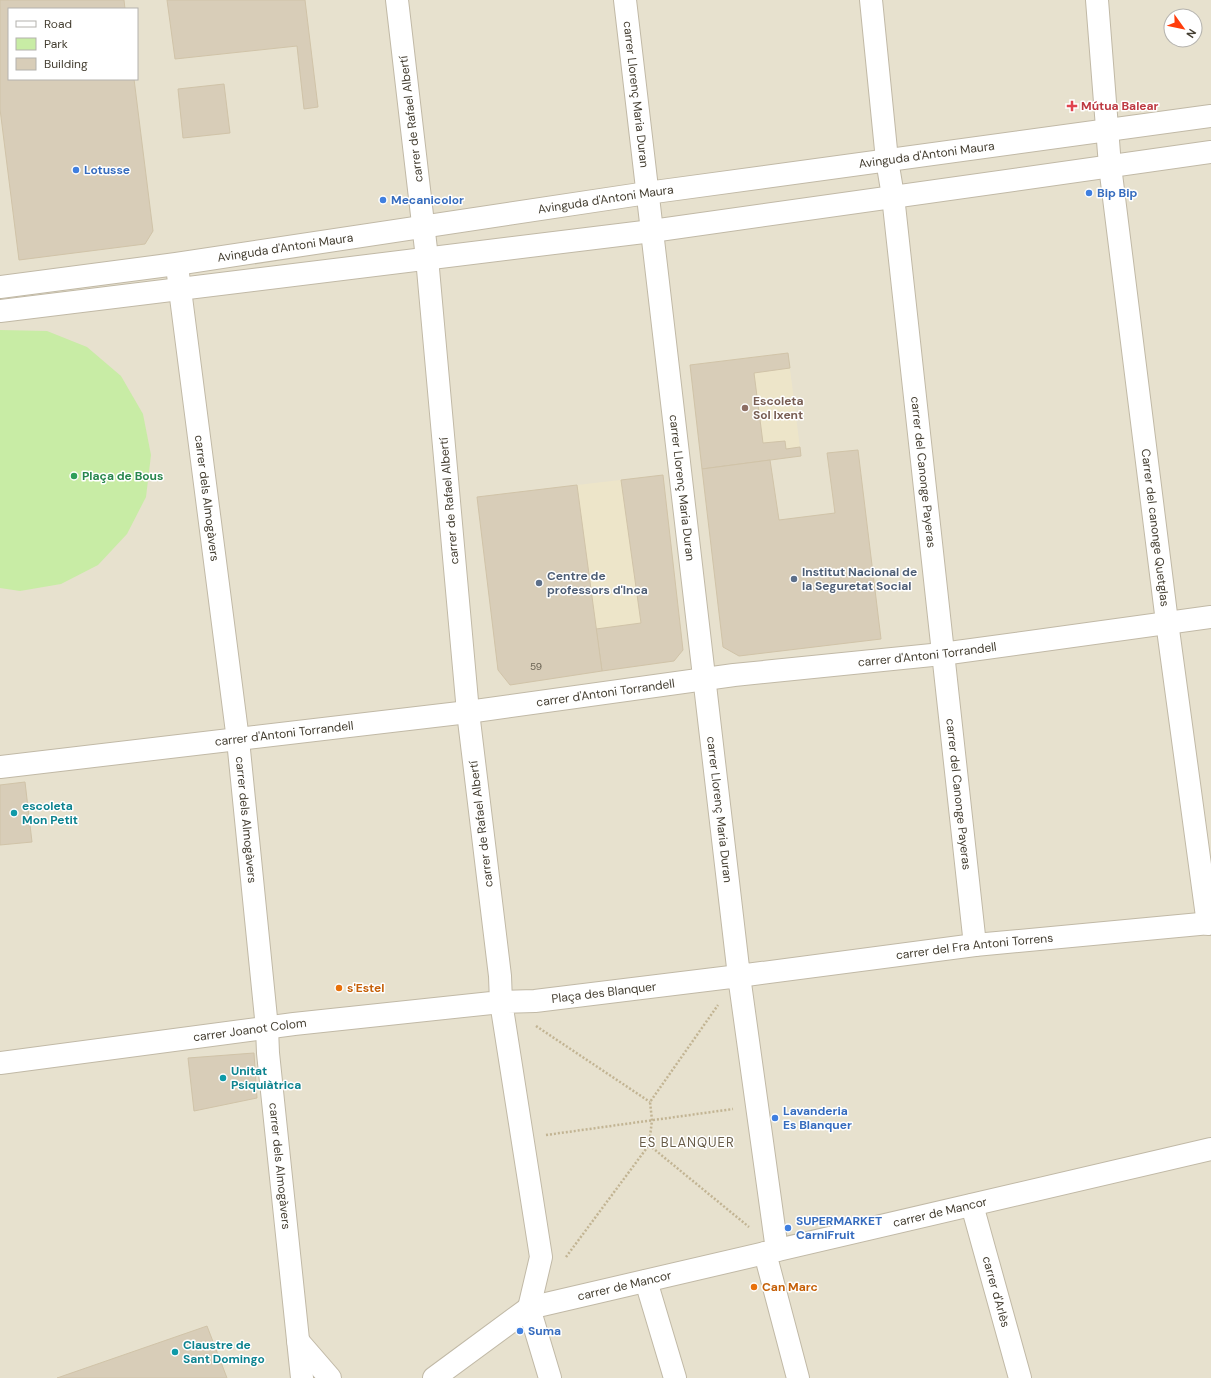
<svg xmlns="http://www.w3.org/2000/svg" width="1211" height="1378" viewBox="0 0 1211 1378" font-family="'DM Sans',sans-serif">
<rect width="100%" height="100%" fill="#f2eee1"/>
<path fill="#e7e1ce" fill-rule="evenodd" d="M0,0H1211V1378H0ZM9,9H137V79H9ZM1171,16H1195V40H1171Z"/>
<g fill="#ede5c9">
<path d="M788,353L801,456L702,469L690,365Z"/>
<path d="M663,475L683,650L674,661L602,671L577,485Z"/>
</g>
<path fill="#c8eca5" d="M0,330L47,331L87,347L121,376L143,414L151,455L146,497L127,534L98,565L61,584L20,591L0,588Z"/>
<g fill="#d8cdb8" stroke="#d0c3a8">
<path d="M0,0H124L125,9H9V79H134L153,231L145,244L19,260L0,109Z"/>
<path d="M167,0H305L318,107L304,109L297,46L175,59Z"/>
<path d="M224,84L230,133L183,138L178,89Z"/>
<path d="M788,353L790,368L754,373L763,443L785,441L786,449L800,447L801,456L702,469L690,365Z"/>
<path d="M858,450L881,639L739,656L723,647L702,469L770,460L779,520L835,513L827,453Z"/>
<path d="M663,475L683,650L674,661L602,671L596,629L641,623L621,480Z"/>
<path d="M577,485L602,671L510,685L498,670L477,497Z"/>
<path d="M25,782L32,842L0,845V785Z"/>
<path d="M254,1053L257,1098L194,1111L188,1058Z"/>
<path d="M207,1326L227,1378H57Z"/>
</g>
<g fill="none" stroke-linecap="round" stroke-linejoin="round">
<g stroke="#c1b9a6" stroke-width="24">
<g id="street">
<path id="s1" d="M625,0L739,976L975,945L1211,923"/>
<path id="s2" d="M871,0L887,160L893,196L975,945"/>
<path id="s3" d="M1097,0L1110,166L1167,622L1208,924"/>
<path id="s4" d="M178,274L238,740L267,1028L268,1053L302,1378"/>
<path id="s5" d="M0,287L176,264L647,193L1211,116"/>
<path d="M0,311L652,231L1211,152"/>
<path id="s6" d="M0,767L468,712L734,675L942,654L1211,617"/>
<path id="s7" d="M0,1063L294,1024L501,1002L500,976L468,712L427,258L397,0"/>
<path id="s8" d="M972,1205L1020,1378"/>
<path d="M765,1253L798,1378"/>
<path d="M646,1281L675,1378"/>
<path id="s9" d="M529,1308L541,1257L501,1002L535,1001L739,976L777,1250"/>
<path d="M529,1308L550,1378"/>
<path d="M298,1341L330,1378"/>
<path id="s10" d="M434,1378L529,1308L1211,1149"/>
</g>
</g>
<g stroke="#c2b493" stroke-width="2.5" stroke-dasharray="2 2" stroke-linecap="butt">
<path d="M536,1026L650,1102"/>
<path d="M546,1135L733,1109"/>
<path d="M649,1145L749,1227"/>
<path d="M566,1257L649,1145L652,1120L650,1102L718,1005"/>
</g>
<use href="#street" stroke="#fff" stroke-width="22"/>
</g>
<path fill="#e0444e" stroke="#fff" stroke-width="1.5" d="M1070 100h4v4h4v4h-4v4h-4v-4h-4v-4h4z"/>
<g fill="#3f7fe0" stroke="#fff" stroke-width="1.5">
<circle cx="76" cy="170" r="4"/>
<circle cx="1089" cy="193" r="4"/>
<circle cx="383" cy="200" r="4"/>
<circle cx="775" cy="1118" r="4"/>
<circle cx="788" cy="1228" r="4"/>
<circle cx="520" cy="1331" r="4"/>
</g>
<circle fill="#8d6e63" stroke="#fff" stroke-width="1.5" cx="745" cy="408" r="4"/>
<circle fill="#2e9e5b" stroke="#fff" stroke-width="1.5" cx="74" cy="476" r="4"/>
<g fill="#5c6f8a" stroke="#fff" stroke-width="1.5">
<circle cx="794" cy="579" r="4"/>
<circle cx="539" cy="583" r="4"/>
</g>
<g fill="#0f9aa8" stroke="#fff" stroke-width="1.5">
<circle cx="14" cy="813" r="4"/>
<circle cx="223" cy="1078" r="4"/>
<circle cx="175" cy="1352" r="4"/>
</g>
<g fill="#e8710a" stroke="#fff" stroke-width="1.5">
<circle cx="339" cy="988" r="4"/>
<circle cx="754" cy="1287" r="4"/>
</g>
<g text-anchor="middle" dominant-baseline="central" stroke-width="3" stroke-linejoin="round" paint-order="stroke">
<g font-size="10" fill="#696253">
<text x="536" y="666">59</text>
</g>
<g font-size="12" fill="#443e31" stroke="#fff">
<text stroke="none"><textPath href="#s1" startOffset="95">carrer Llorenç Maria Duran</textPath></text>
<text transform="translate(411 119) rotate(-97)">carrer de Rafael Albertí</text>
<text stroke="none"><textPath href="#s5" startOffset="936">Avinguda d'Antoni Maura</textPath></text>
<text stroke="none"><textPath href="#s5" startOffset="612">Avinguda d'Antoni Maura</textPath></text>
<text stroke="none"><textPath href="#s5" startOffset="288">Avinguda d'Antoni Maura</textPath></text>
<text stroke="none"><textPath href="#s2" startOffset="475">carrer del Canonge Payeras</textPath></text>
<text stroke="none"><textPath href="#s1" startOffset="491">carrer Llorenç Maria Duran</textPath></text>
<text stroke="none"><textPath href="#s4" startOffset="226">carrer dels Almogàvers</textPath></text>
<text transform="translate(449 501) rotate(-95)">carrer de Rafael Albertí</text>
<text stroke="none"><textPath href="#s3" startOffset="531">Carrer del canonge Quetglas</textPath></text>
<text stroke="none"><textPath href="#s6" startOffset="934">carrer d'Antoni Torrandell</textPath></text>
<text stroke="none"><textPath href="#s6" startOffset="610">carrer d'Antoni Torrandell</textPath></text>
<text stroke="none"><textPath href="#s6" startOffset="286">carrer d'Antoni Torrandell</textPath></text>
<text stroke="none"><textPath href="#s2" startOffset="799">carrer del Canonge Payeras</textPath></text>
<text stroke="none"><textPath href="#s1" startOffset="815">carrer Llorenç Maria Duran</textPath></text>
<text stroke="none"><textPath href="#s4" startOffset="550">carrer dels Almogàvers</textPath></text>
<text transform="translate(481 824) rotate(-97)">carrer de Rafael Albertí</text>
<text stroke="none"><textPath href="#s1" startOffset="1220">carrer del Fra Antoni Torrens</textPath></text>
<text stroke="none"><textPath href="#s9" startOffset="414">Plaça des Blanquer</textPath></text>
<text stroke="none"><textPath href="#s7" startOffset="252">carrer Joanot Colom</textPath></text>
<text stroke="none"><textPath href="#s4" startOffset="898">carrer dels Almogàvers</textPath></text>
<text stroke="none"><textPath href="#s10" startOffset="540">carrer de Mancor</textPath></text>
<text stroke="none"><textPath href="#s10" startOffset="216">carrer de Mancor</textPath></text>
<text stroke="none"><textPath href="#s8" startOffset="90">carrer d'Arlès</textPath></text>
</g>
<g font-size="12" font-weight="bold" fill="#be3a42" stroke="#fff" text-anchor="start">
<text x="1081" y="106">Mútua Balear</text>
</g>
<g font-size="12" font-weight="bold" fill="#366cbe" stroke="#fff" text-anchor="start">
<text x="84" y="170">Lotusse</text>
<text x="1097" y="193">Bip Bip</text>
<text x="391" y="200">Mecanicolor</text>
<text x="783" y="1111">Lavanderia<tspan x="783" dy="14">Es Blanquer</tspan></text>
<text x="796" y="1221">SUPERMARKET<tspan x="796" dy="14">CarniFruit</tspan></text>
<text x="528" y="1331">Suma</text>
</g>
<g font-size="12" font-weight="bold" fill="#785e54" stroke="#fff" text-anchor="start">
<text x="753" y="401">Escoleta<tspan x="753" dy="14">Sol Ixent</tspan></text>
</g>
<g font-size="12" font-weight="bold" fill="#27864d" stroke="#fff" text-anchor="start">
<text x="82" y="476">Plaça de Bous</text>
</g>
<g font-size="12" font-weight="bold" fill="#4e5e75" stroke="#fff" text-anchor="start">
<text x="802" y="572">Institut Nacional de<tspan x="802" dy="14">la Seguretat Social</tspan></text>
<text x="547" y="576">Centre de<tspan x="547" dy="14">professors d'Inca</tspan></text>
</g>
<g font-size="12" font-weight="bold" fill="#0d838f" stroke="#fff" text-anchor="start">
<text x="22" y="806">escoleta<tspan x="22" dy="14">Mon Petit</tspan></text>
<text x="231" y="1071">Unitat<tspan x="231" dy="14">Psiquiàtrica</tspan></text>
<text x="183" y="1345">Claustre de<tspan x="183" dy="14">Sant Domingo</tspan></text>
</g>
<g font-size="12" font-weight="bold" fill="#c56008" stroke="#fff" text-anchor="start">
<text x="347" y="988">s'Estel</text>
<text x="762" y="1287">Can Marc</text>
</g>
<g font-size="13" letter-spacing="1" fill="#685c48" stroke="#fff">
<text x="687" y="1142">ES BLANQUER</text>
</g>
</g>
<rect x="8" y="8" width="130" height="72" fill="#ffffff" stroke="#b4b2ad"/>
<rect x="16" y="21" width="20" height="6" fill="#ffffff" stroke="#b4b2ad"/>
<text x="44" y="28" font-size="12" fill="#443e31">Road</text>
<rect x="16" y="38" width="20" height="12" fill="#c8eca5" stroke="#b4b2ad"/>
<text x="44" y="48" font-size="12" fill="#443e31">Park</text>
<rect x="16" y="58" width="20" height="12" fill="#d8cdb8" stroke="#b4b2ad"/>
<text x="44" y="68" font-size="12" fill="#443e31">Building</text>
<g transform="translate(1183 28) rotate(123)"><circle r="19" fill="#ffffff" stroke="#b4b2ad"/>
<path d="M0-3L7 15L0 10L-7 15Z" fill="#ff3d0b"/>
<text y="-6" font-size="11" font-weight="bold" text-anchor="middle" fill="#443e31">N</text>
</g>
</svg>
